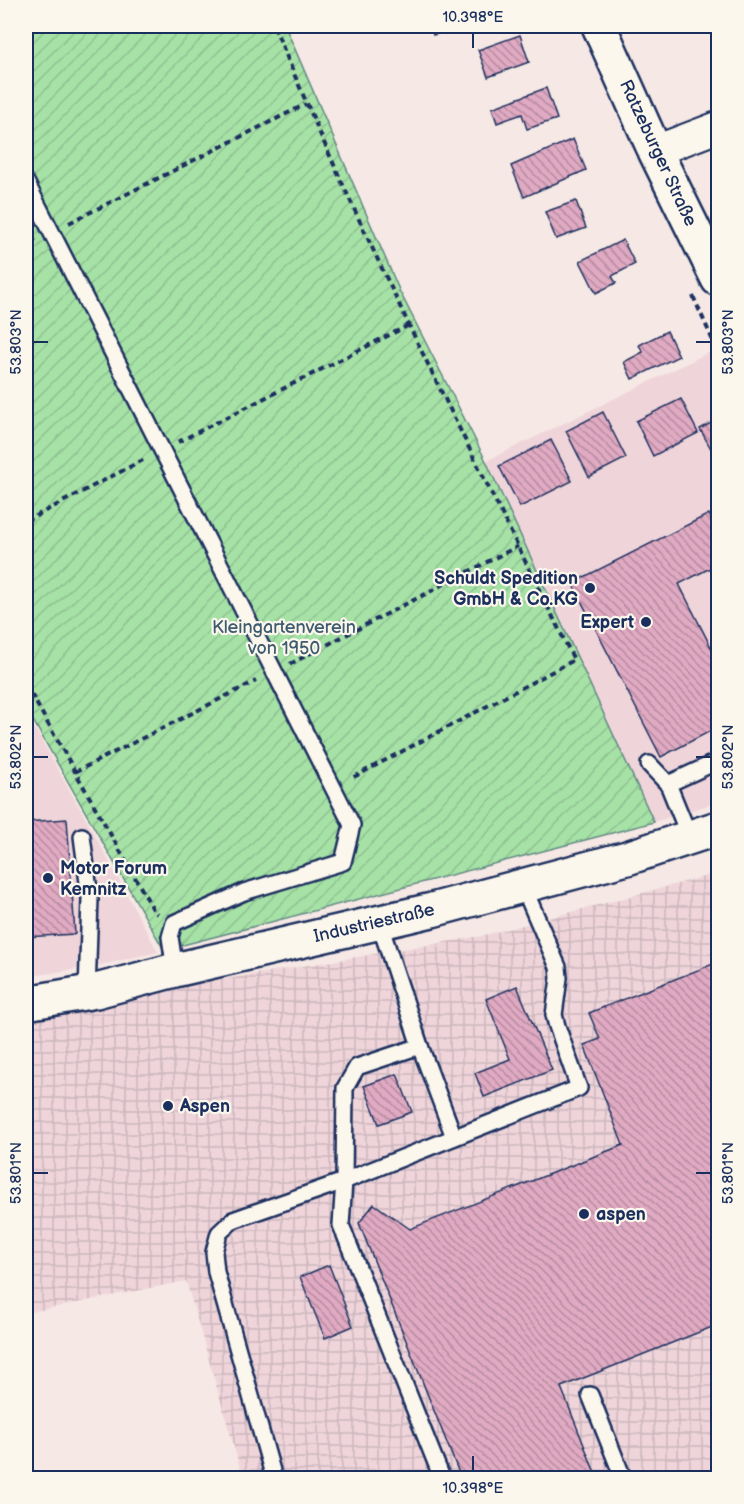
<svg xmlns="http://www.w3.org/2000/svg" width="744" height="1504" viewBox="0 0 744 1504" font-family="'Balsamiq Sans',sans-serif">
<defs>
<pattern id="industrial-grid" width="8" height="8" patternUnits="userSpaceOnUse" patternTransform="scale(1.5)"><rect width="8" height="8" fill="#efd5da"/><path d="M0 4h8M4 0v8" fill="none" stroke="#ccb7be"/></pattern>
<pattern id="garden-furrows" width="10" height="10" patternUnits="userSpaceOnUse" patternTransform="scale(1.5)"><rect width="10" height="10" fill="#a6e1a6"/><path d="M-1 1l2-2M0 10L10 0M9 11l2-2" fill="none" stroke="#8ec191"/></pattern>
<pattern id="building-back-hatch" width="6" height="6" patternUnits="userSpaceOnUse" patternTransform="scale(1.5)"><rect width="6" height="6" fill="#e0aac2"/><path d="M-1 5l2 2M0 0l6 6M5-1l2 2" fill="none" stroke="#b58ba1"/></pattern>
</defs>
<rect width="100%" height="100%" fill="#f6e8e4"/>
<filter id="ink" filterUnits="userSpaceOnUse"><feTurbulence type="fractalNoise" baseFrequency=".0167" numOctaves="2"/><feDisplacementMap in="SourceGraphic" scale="12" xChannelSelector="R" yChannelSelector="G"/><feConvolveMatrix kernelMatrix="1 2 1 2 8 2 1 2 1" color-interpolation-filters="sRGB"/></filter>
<g filter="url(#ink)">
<g fill="#efd5da">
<path d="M712,351L718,367V802L654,822L486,461Z"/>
<path d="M26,713L91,828L158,952L96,966L26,977Z"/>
</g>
<path fill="url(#industrial-grid)" d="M718,873V1478H243L186,1281L26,1313V1015L107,999L481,936Z"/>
<path fill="url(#garden-furrows)" stroke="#608882" stroke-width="1.5" d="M26,26H285L400,292L486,461L654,822L164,950L26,708Z"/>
<g fill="url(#building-back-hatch)" stroke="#1b2f5e" stroke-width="1.5">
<path d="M430,26H464L433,35Z"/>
<path d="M520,35L529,62L488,77L478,50Z"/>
<path d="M546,88L557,119L527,129L522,114L497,123L492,108Z"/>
<path d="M573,139L586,170L524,197L511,166Z"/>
<path d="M576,201L586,228L556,239L545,212Z"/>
<path d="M623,240L635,264L612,276L616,283L596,293L580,261Z"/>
<path d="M667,331L679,356L632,379L624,362L643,352L639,345Z"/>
<path d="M681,399L698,433L653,456L636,421Z"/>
<path d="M603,412L626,458L589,477L566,431Z"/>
<path d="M718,419V451L714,454L700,429Z"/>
<path d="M551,440L572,481L520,507L499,466Z"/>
<path d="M709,514L718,533V564L679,584L718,661V727L661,757L572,583Z"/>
<path d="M67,819L75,934L26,937V822Z"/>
<path d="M718,962V1343L712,1327L561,1387L597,1478H461L359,1223L374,1204L410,1229L623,1145L584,1045L600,1039L589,1013Z"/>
<path d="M517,986L552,1070L484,1097L475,1073L510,1059L486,999Z"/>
<path d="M397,1074L412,1112L379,1124L364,1086Z"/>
<path d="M329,1265L353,1326L325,1338L300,1277Z"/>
</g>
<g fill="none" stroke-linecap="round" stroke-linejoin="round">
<g stroke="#1b2f5e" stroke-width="20">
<g id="service">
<path d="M26,182L352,825L343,862L244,892L174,923L170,937L175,970"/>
<path d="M649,764L668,784"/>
<path d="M82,836L90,898L87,993"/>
<path d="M690,838L668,784L718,761"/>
<path d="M379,922L420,1046"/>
<path d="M590,1395L623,1478"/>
<path d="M274,1478L216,1272L214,1252L219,1233L233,1220L344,1181L345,1088L357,1067L420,1046L454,1137"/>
<path d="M442,1478L341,1225L344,1181L579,1088L557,1026L554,1015L559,978L558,967L523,886"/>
</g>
</g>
<g stroke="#1b2f5e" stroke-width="34">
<path id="minor" d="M655,151L718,127"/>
</g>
<g stroke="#1b2f5e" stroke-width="38">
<path id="secondary" d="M26,1003L96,991L175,970L432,910L627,858L718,828"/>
</g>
<g stroke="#1b2f5e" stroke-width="38">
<path id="primary" d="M599,26L655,151L718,279"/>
</g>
<g stroke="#1b2f5e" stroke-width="4" stroke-dasharray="6 4.5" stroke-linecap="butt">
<path d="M274,26C363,242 471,450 574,660L350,779"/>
<path d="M69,223L306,104"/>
<path d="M26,244L36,239"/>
<path d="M693,296L718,352"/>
<path d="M178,442L409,325"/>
<path d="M26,521L145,459"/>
<path d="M290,664L518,546"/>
<path d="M26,685L154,911L157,914"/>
<path d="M75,772L256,681"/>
</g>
<use href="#service" stroke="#fbf7ec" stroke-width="15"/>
<use href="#minor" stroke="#fbf7ec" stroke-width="30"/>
<use href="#secondary" stroke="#fbf7ec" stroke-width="33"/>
<use href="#primary" stroke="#fbf7ec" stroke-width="33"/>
</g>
</g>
<path fill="none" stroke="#1b2f5e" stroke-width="2" d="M473,33V48M33,342H48M696,342H711M33,757H48M696,757H711M33,1173H48M696,1173H711M473,1456V1471"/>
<g fill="#1b2f5e" stroke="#fbf7ec" stroke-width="2">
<circle cx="590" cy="588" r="6"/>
<circle cx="646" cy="622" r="6"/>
<circle cx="48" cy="878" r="6"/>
<circle cx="168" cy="1106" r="6"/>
<circle cx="584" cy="1214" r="6"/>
</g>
<g text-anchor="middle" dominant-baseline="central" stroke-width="4.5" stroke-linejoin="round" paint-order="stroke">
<g font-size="18" fill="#1b2f5e" stroke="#fbf7ec">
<text transform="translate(658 153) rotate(65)">Ratzeburger Straße</text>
<text transform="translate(374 923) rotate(-13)">Industriestraße</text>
</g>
<g font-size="18" font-weight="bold" fill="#1b2f5e" stroke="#fbf7ec" text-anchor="start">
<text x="578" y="578" text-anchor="end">Schuldt Spedition<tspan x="578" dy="21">GmbH &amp; Co.KG</tspan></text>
<text x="634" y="622" text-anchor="end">Expert</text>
<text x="60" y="868">Motor Forum<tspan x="60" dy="21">Kemnitz</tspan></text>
<text x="180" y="1106">Aspen</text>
<text x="596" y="1214">aspen</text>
</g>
<g font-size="18" fill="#3e5c70" stroke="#fbf7ec">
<text x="284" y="627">Kleingartenverein<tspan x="284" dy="21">von 1950</tspan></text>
</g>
</g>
<rect width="744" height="1504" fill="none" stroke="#fbf7ec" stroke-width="66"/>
<rect x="33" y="33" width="678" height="1438" fill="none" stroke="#1b2f5e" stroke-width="2"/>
<g font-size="15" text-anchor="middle" fill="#1b2f5e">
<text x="473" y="22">10.398°E</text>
<text transform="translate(16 342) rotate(-90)" y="5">53.803°N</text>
<text transform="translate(728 342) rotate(-90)" y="5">53.803°N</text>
<text transform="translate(16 757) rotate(-90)" y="5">53.802°N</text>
<text transform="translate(728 757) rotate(-90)" y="5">53.802°N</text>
<text transform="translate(16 1173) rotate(-90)" y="5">53.801°N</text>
<text transform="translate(728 1173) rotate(-90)" y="5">53.801°N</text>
<text x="473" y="1493">10.398°E</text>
</g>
</svg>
